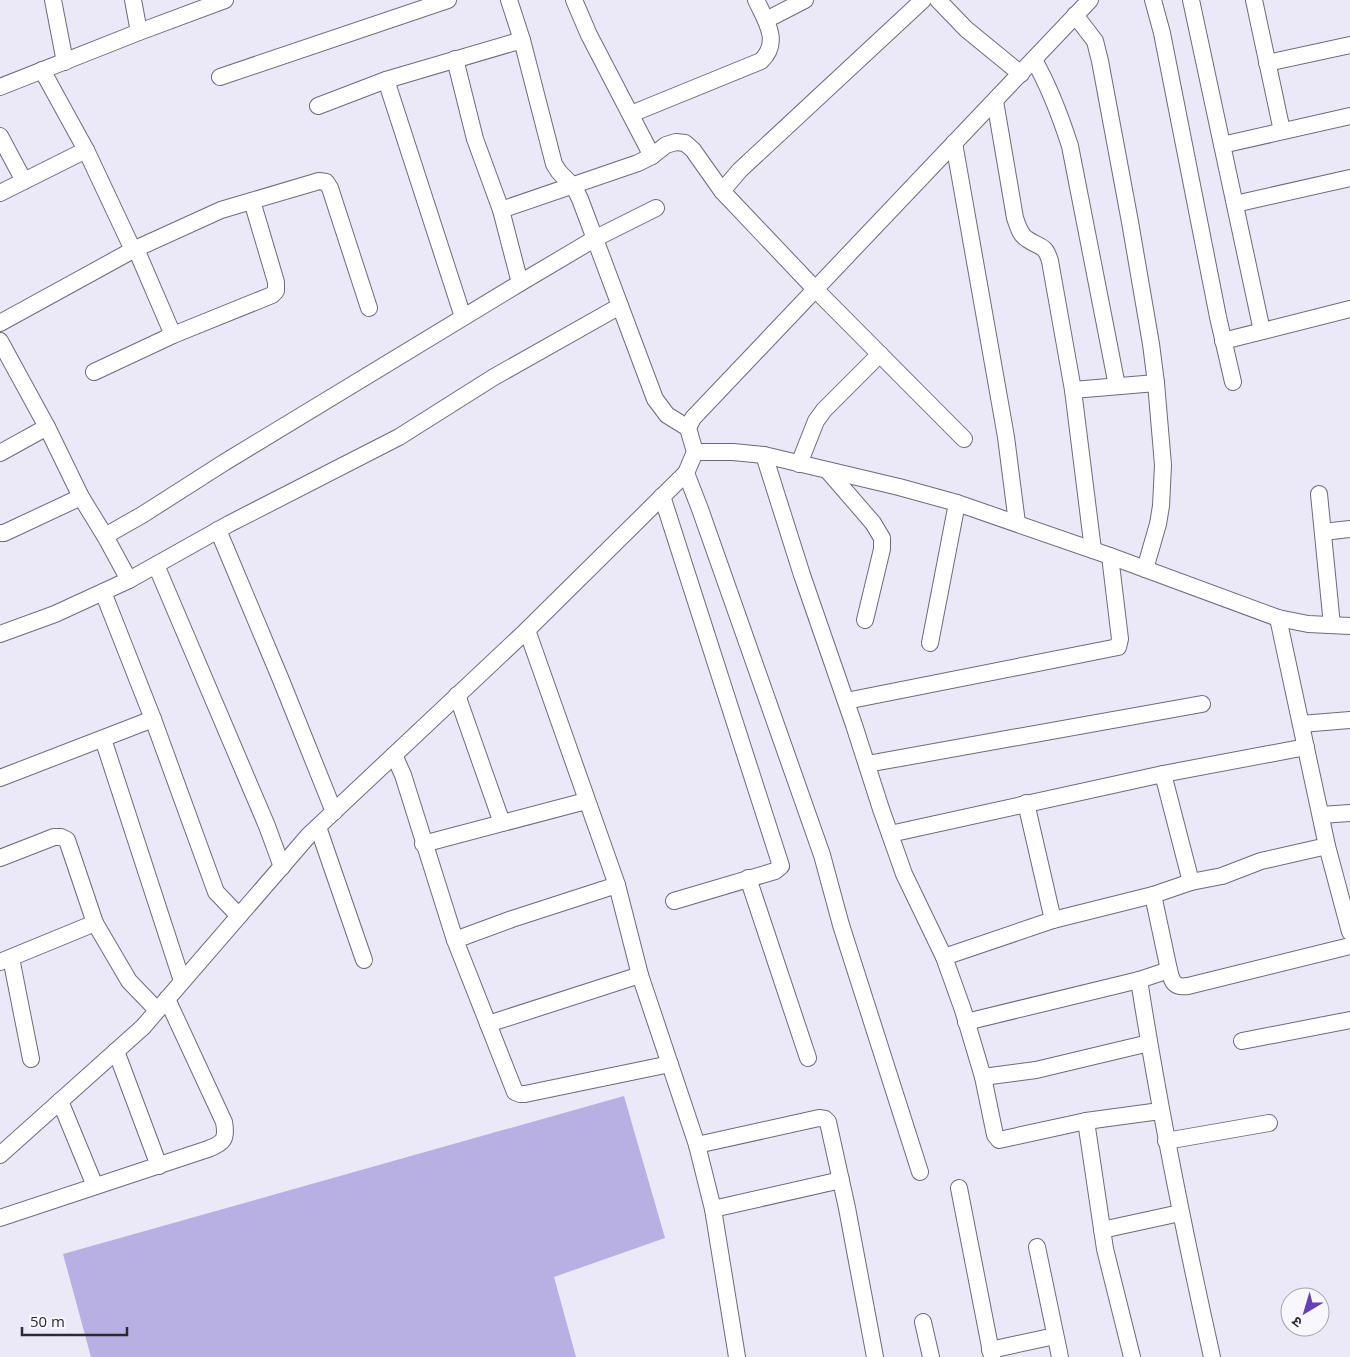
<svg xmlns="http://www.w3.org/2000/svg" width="1350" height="1357" viewBox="0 0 1350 1357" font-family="'Open Sans','Noto Sans Devanagari',sans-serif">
<rect width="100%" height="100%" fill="#ebe9f8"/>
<path fill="#b8b0e2" d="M624,1096L665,1238L554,1277L576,1357H91L63,1254Z"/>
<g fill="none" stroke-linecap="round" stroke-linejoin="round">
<g stroke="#6d6b79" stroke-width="18">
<g id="minor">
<path d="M53,0L65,62"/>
<path d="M133,0L139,32"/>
<path d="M509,0L522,40L554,164L559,172L574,187L580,199L655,399L667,415L688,428"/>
<path d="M574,0L589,35L652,156L666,145L676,142L685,143L693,150L722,191L815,289L964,439"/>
<path d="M938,0L966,29L1021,74"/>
<path d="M1153,0L1162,33L1218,317L1233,382"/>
<path d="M1191,0L1262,331"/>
<path d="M1254,0L1282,131"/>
<path d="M1075,15L1095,41L1100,61L1130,222L1151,344L1156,383L1163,465L1161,506L1158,524L1145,569"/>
<path d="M766,20L805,0"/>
<path d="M455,59L475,139L501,210L520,283"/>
<path d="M1034,60C1050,88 1060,115 1070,146L1117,386"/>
<path d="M1267,63L1350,45"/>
<path d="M42,70L86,150L133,250"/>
<path d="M220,77L448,0"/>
<path d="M386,80L463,317"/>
<path d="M0,87L139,32L225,0"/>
<path d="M995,101L1015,218C1018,226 1020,235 1027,239C1040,248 1045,244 1050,261L1073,390L1093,550"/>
<path d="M318,106L386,80L522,40"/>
<path d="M631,114L761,61C781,42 766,21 756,0"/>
<path d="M0,136L24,181"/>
<path d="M954,143L1006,437L1017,523"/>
<path d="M1222,145L1350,116"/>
<path d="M722,191L740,170L923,0"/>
<path d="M0,193L86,150"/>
<path d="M1235,204L1350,178"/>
<path d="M501,210L638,163L652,156"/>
<path d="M136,249L173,335"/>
<path d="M0,323L133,250L221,210L319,181L326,182L330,188L369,308"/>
<path d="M0,341L47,427L81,497L4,533H0"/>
<path d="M1223,341L1350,309"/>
<path d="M94,372L173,335L272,295L276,291V282L252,201"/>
<path d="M1073,390L1156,383"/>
<path d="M695,452H733L764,455L899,487L957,503L1110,556L1278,618L1308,624L1350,626"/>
<path d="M0,453L47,427"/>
<path d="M764,455L802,575L854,725L881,809L904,874L944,957L963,1010L983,1077L995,1135L999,1140L1086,1121L1160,1111"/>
<path d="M799,464L816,421L824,410L880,354"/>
<path d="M828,471L873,523L882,538V549L865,620"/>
<path d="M686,473L700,509L822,855L841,925L920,1172"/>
<path d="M1319,494L1332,625"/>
<path d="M662,496L781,866L775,871L674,901"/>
<path d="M81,497L105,536L129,580"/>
<path d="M218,530L281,680L334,812"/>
<path d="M1323,532L1350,529"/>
<path d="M105,536L142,515L225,462L520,283L596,238L656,208"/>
<path d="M156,565L267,826L282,867"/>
<path d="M103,592L153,719L216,892L239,916"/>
<path d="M1278,618L1327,846L1350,932"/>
<path d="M527,630L617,885L640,975L697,1145L713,1209L737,1357"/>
<path d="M0,634L55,614L129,580L229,524L399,437L494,377L620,306"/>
<path d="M930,643L957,503"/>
<path d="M457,695L502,823"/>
<path d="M846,701L1118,647L1120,639L1110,556"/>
<path d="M1301,724L1350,720"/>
<path d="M103,739L182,981"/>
<path d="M394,755L403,775L455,940L515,1092L520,1094H525L670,1064"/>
<path d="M867,764L1202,704"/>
<path d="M1163,774L1191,882"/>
<path d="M0,778L153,719"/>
<path d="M1026,803L1053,920"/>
<path d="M1321,815L1350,813"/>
<path d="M318,827L364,960"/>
<path d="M890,834L1163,774L1306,747"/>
<path d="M423,844L586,801"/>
<path d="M0,858L54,837H61L67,840L95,923L0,962"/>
<path d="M748,878L808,1058"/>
<path d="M1153,895L1169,970C1172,982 1174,988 1188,986L1350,946"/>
<path d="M95,923L129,981L157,1010"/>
<path d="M455,940L512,919L617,885"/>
<path d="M944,957L1053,920L1153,895L1191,882L1222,876L1261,861L1327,846"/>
<path d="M11,958L31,1059"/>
<path d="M1139,980C1159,1107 1184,1232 1212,1357"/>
<path d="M966,1022L1139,980L1169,970"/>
<path d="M488,1024L640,975"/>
<path d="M1242,1041L1350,1020"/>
<path d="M116,1051L159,1166"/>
<path d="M983,1077L1036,1070L1149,1043"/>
<path d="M60,1101L95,1186"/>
<path d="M1086,1121L1105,1249L1132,1357"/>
<path d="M1166,1141L1269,1123"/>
<path d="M697,1145L819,1118L825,1119L828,1122L847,1208L875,1357"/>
<path d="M0,1155L143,1027L309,835L527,630L686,473L695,452L688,428L693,418L1090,0"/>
<path d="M959,1188L992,1357"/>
<path d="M713,1209L841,1180"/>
<path d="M0,1218L208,1149C224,1143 227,1139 224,1122L167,999"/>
<path d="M1102,1230L1180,1213"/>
<path d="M1037,1247L1060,1357"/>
<path d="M923,1322L931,1357"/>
<path d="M990,1350L1055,1336"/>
</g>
</g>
<use href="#minor" stroke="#fff" stroke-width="16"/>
</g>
<g transform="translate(1305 1312) rotate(218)"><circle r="24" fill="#f8f7fd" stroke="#a6a5ab"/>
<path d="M0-4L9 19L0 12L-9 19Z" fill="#643fb7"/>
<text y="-8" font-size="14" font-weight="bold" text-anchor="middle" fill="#2b2a30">उ</text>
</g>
<path d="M22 1327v8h105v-8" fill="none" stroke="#2b2a30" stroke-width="2.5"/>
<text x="30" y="1327" font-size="15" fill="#2b2a30" stroke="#f8f7fd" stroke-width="4" paint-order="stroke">50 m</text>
</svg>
